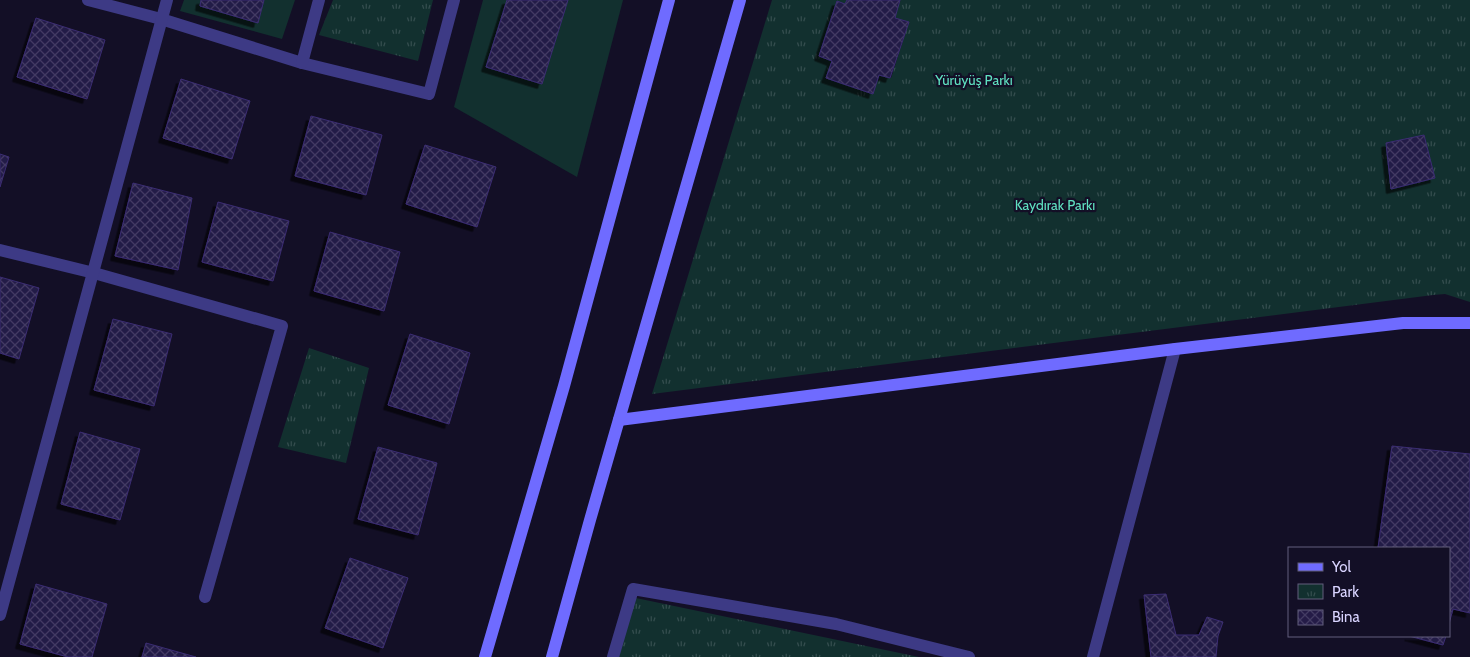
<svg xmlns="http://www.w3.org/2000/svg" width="1470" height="657" viewBox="0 0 1470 657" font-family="Cabin,sans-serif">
<defs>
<pattern id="park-tufts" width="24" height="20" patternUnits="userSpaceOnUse" patternTransform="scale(1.25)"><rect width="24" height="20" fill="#12302f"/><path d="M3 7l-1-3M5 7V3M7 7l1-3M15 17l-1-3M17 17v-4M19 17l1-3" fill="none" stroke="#344d4e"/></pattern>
<pattern id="building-cross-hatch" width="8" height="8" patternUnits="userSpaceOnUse" patternTransform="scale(1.25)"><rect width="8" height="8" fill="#241b47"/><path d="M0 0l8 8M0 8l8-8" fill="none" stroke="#433b63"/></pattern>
<filter id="shadow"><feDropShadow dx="-4.5" dy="4.5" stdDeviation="0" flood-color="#0009"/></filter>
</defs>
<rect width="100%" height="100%" fill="#130f26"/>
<g fill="#12302f">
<path d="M184,0H295L282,39L180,11Z"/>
<path d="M483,0H623L577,177L454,107Z"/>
</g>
<g fill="url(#park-tufts)">
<path d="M333,0H433L418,61L319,35Z"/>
<path d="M772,0H847L845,4L837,1L819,56L832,61L826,78L873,94L879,75L891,78L909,22L895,18L900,0H1470V302L1445,294L1433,295L652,394Z"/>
<path d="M309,348L369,368L346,463L278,447Z"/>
<path d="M631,597L919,657H613Z"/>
</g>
<g fill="url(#building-cross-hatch)" stroke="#3b2d73" filter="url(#shadow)">
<path d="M201,0H264L258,23L200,6Z"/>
<path d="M507,0H568L542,84L486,67Z"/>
<path d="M847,0H900L895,18L909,22L890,78L879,75L873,94L826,78L832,61L819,56L837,1L845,4Z"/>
<path d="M36,18L105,40L87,99L17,77Z"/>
<path d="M181,79L250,101L232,159L163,138Z"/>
<path d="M311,116L382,135L366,195L295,176Z"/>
<path d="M1424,135L1435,178L1391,189L1386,143Z"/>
<path d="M425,145L496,167L477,227L406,204Z"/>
<path d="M0,154L9,157L0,187Z"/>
<path d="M133,183L192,198L178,270L115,256Z"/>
<path d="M218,202L289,221L273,281L202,262Z"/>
<path d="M330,232L400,252L384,311L314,291Z"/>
<path d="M0,277L39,288L19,359L0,353Z"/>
<path d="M113,319L172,334L154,406L94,390Z"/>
<path d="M410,334L470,353L449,424L388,405Z"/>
<path d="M80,432L140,449L120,520L61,504Z"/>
<path d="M1392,446L1470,454V613L1453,609L1449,624V548H1378Z"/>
<path d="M378,447L437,463L418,535L358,519Z"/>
<path d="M350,558L408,578L383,648L325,628Z"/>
<path d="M36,584L107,604L92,657H68L20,644Z"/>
<path d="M1166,594L1176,635H1199L1207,617L1223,622L1218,636L1216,657H1151L1144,595Z"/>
<path d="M1409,636H1446L1443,645Z"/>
<path d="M146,643L196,657H142Z"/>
</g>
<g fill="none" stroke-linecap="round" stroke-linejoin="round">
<g stroke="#3d3a85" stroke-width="12">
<path d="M88,0L161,19L302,63L429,94L454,0"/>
<path d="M302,63L319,0"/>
<path d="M0,250L94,273L282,326L205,597"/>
<path d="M0,615L167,0"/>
<path d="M613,657L633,589L836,624L969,657"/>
<path d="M1093,657L1175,349"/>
</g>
<g stroke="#6f6bff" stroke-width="12">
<path d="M619,420L1175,349L1403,323H1470"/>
<path d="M485,657L564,386L669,0"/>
<path d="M552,657L590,520L740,0"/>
</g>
</g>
<g text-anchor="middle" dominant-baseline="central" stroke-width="4.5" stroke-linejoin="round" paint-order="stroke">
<g font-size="14" fill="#5fe0c0" stroke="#130f26">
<text x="974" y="80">Yürüyüş Parkı</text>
<text x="1055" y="205">Kaydırak Parkı</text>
</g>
</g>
<rect x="1288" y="547" width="162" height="90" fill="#130f26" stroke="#625e7d"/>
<rect x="1298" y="563" width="25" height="8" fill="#6f6bff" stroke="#625e7d"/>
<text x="1332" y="572" font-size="15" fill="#d9d4ff">Yol</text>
<rect x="1298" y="584" width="25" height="15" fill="url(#park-tufts)" stroke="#625e7d"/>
<text x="1332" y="597" font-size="15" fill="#d9d4ff">Park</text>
<rect x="1298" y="610" width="25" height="15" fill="url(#building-cross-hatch)" stroke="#625e7d"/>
<text x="1332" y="622" font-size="15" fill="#d9d4ff">Bina</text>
</svg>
